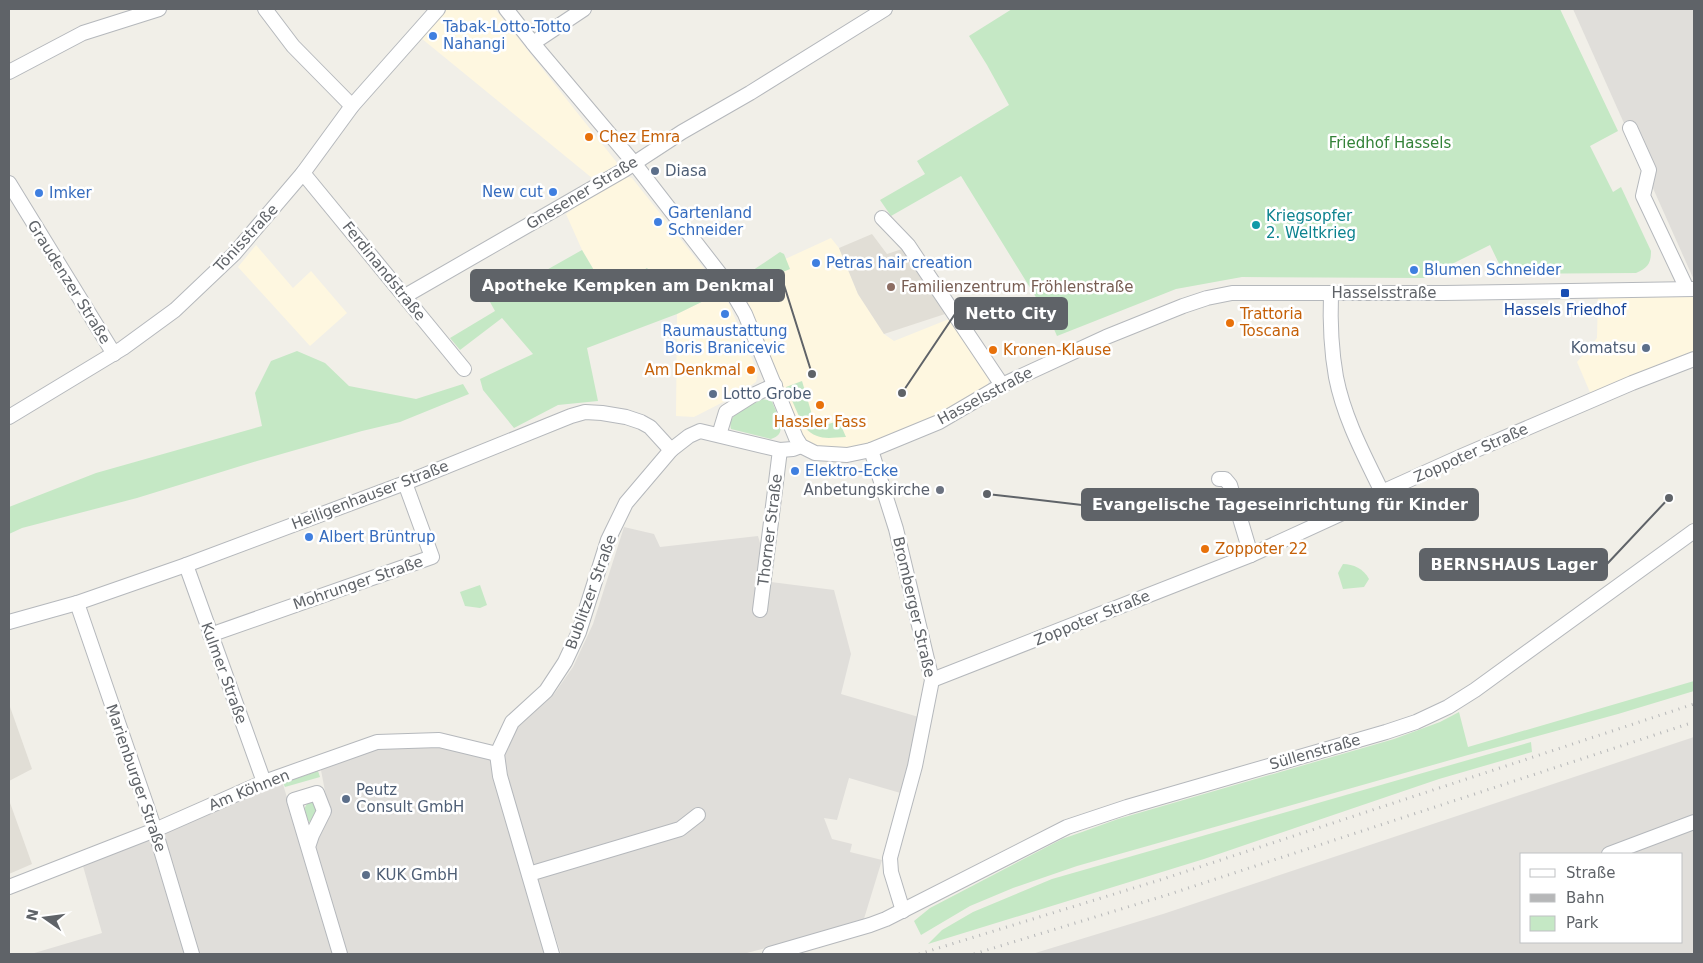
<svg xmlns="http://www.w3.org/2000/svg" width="1703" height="963" viewBox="0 0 1703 963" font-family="'DejaVu Sans',sans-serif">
<rect width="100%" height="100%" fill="#f1efe8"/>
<g fill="#fef7e0">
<path d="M447,9H495L618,164L592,178L421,38Z"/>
<path d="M621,175L632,178L714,281L667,295L647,268L608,294L582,250L566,214Z"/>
<path d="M831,238L839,248L858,294L884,334L894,341L954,317L990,374L987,389L937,419L867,446L846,449H824L803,441L733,283Z"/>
<path d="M256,245L293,288L311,271L347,313L310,346L238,267Z"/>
<path d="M722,292L727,299L758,373L756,382L737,395L694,417L676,416L677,314Z"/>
<path d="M1598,294H1694V355L1592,397L1577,362L1597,338Z"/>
</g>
<g fill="#e0deda" fill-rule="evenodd">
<path d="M1573,9H1694V280Z"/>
<path d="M624,527L654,534L660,547L758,536L771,582L834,590L851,654L841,694L922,718L904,794L849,778L837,820L824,818L832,839L852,844L850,852L882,860L863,922L743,954H561L500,767L513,721L554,694L573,667L593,624Z"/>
<path d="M1694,737V954H1032L1163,914ZM1522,854H1682V942H1522Z"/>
<path d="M380,744H442L493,756L546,954H346L312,841L329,812L320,765Z"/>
<path d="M282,781L334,954H195L158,832Z"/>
<path d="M154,832L189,954H31L102,933L81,859Z"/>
</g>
<g fill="#e1ded6">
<path d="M872,234L887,254L902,249L945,314L884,334L858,294L839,248Z"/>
<path d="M9,704L32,769L9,781Z"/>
<path d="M9,800L32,864L9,874Z"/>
</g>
<g fill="#c5e8c5">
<path d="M1012,9H1560L1618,131L1590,146L1613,192L1621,187L1651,251C1651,263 1648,268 1636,273L1504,274L1490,245L1424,278L1242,277L1176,289L1057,336L1050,320L961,176L891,216L880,200L925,174L917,161L1009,105L987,65L969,36Z"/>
<path d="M582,250L608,294L647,268L667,295L714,281L722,292L677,314L587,348L598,401L558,405L514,428L483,390L480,379L533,354L502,318L460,350L450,338L495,311L490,302Z"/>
<path d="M780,252L784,254L790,269L748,287H745L742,280L743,277Z"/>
<path d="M297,351L325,363L349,386L416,399L463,384L469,394L400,422L362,431L257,461L137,498L22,528L9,534V507L96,473L262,426L255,393L271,361Z"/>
<path d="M802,381L813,418L802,423L786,387Z"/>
<path d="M762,399L772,401C776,413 790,434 771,439L731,429C726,413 751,406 762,399Z"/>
<path d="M825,419L828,424L839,421L846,437C827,438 818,441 804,427L815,421Z"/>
<path d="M1343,564C1353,564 1364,569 1369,579L1364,587L1343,589L1338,573Z"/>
<path d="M480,585L487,605L480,608L465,606L460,592Z"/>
<path d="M1694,681V691L1618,714L1468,755L1077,866L1013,888L970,906L921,935L914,921L930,908L1062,839L1082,832L1118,819L1394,739L1440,722L1459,712L1468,747Z"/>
<path d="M1531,742L1532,752L1439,779L1204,859L928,944L942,930L973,912L1052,879Z"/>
<path d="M318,771L320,777L285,787L283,783Z"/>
<path d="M308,802L315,803L318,810L311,823L307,820L304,809Z"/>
</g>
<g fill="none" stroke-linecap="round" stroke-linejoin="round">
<g stroke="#b5b8bc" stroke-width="16">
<g id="minor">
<path d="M265,9L293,46L352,106"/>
<path d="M506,9L536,47L634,163L727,283L745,314L796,438L801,446L815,453L847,455L871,450L939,422L1002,385L1106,337L1183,306L1207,298L1232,293H1444L1694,289"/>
<path d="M533,43L584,9"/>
<path d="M9,72L83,33L159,9"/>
<path d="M1630,128L1649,170L1643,196L1687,289"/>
<path d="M303,173L464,369"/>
<path d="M9,183L114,354"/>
<path d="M882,218L908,245L1002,385"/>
<path d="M1331,293C1330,321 1331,349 1336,377C1344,418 1364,455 1382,492"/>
<path d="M405,296L624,170L682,132L750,93L885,9"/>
<path d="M9,417L123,348L175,310L234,254L303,173L352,106L438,9"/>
<path d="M719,435L726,412L753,395L775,385"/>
<path d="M871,450L896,529L932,680L915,766L890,858L891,872L903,911"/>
<path d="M1219,479H1225L1230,485L1251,555"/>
<path d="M186,565L264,782"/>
<path d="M77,603L155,830L192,954"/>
<path d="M760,610L780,450"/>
<path d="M9,622L77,603L186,565L405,483L571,416L585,412L602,413L626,417L641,422L650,427L671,450L689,436L700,431L780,450L793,449L801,446"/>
<path d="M210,635L432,557L405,483"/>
<path d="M932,680L1251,555L1347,511L1382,492L1462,456L1632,383L1694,359"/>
<path d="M308,847L312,835L324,811L317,793L294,800L340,954"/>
<path d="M1609,854L1694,822"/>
<path d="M529,874L680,829L698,815"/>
<path d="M9,887L155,830L264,782L377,742L439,740L497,754"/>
<path d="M552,954L500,776L497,754L512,722L546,691L565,662L579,632L608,540L626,503L671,450"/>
<path d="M770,954L870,925L886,919L1067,827L1127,807L1386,732L1416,722L1448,707L1475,690L1694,531"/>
</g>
</g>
<use href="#minor" stroke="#fff" stroke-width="14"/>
<g stroke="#b6b7b8" stroke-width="3" stroke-dasharray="1 6" stroke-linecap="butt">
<path d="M919,954L1163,879L1694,704"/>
<path d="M974,954L1167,895L1694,722"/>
</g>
</g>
<g fill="#3f7fe0" stroke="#fff" stroke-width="2">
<circle cx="433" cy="36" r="5"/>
<circle cx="553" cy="192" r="5"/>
<circle cx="39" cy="193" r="5"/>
<circle cx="658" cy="222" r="5"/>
<circle cx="816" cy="263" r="5"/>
<circle cx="1414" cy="270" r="5"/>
<circle cx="725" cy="314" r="5"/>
<circle cx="795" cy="471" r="5"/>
<circle cx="309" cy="537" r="5"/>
</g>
<g fill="#e8710a" stroke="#fff" stroke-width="2">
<circle cx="589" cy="137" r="5"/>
<circle cx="1230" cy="323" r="5"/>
<circle cx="993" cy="350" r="5"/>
<circle cx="751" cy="370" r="5"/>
<circle cx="820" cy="405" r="5"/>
<circle cx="1205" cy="549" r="5"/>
</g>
<g fill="#5c6f8a" stroke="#fff" stroke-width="2">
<circle cx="655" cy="171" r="5"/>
<circle cx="1646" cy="348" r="5"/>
<circle cx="713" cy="394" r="5"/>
<circle cx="346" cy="799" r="5"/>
<circle cx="366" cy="875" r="5"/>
</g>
<circle fill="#0f9aa8" stroke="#fff" stroke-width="2" cx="1256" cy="225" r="5"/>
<circle fill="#8d6e63" stroke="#fff" stroke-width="2" cx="891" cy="287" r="5"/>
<rect fill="#1a4fb4" stroke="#fff" stroke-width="2" x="1560" y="288" width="10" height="10" rx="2.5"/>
<circle fill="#6b7280" stroke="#fff" stroke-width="2" cx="940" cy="490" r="5"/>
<g text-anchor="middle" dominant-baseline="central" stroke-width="5" stroke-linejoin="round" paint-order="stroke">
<g font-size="15" fill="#366cbe" stroke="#fff" text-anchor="start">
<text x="443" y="27">Tabak-Lotto-Totto<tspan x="443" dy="17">Nahangi</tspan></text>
<text x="543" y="192" text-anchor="end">New cut</text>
<text x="49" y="193">Imker</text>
<text x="668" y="213">Gartenland<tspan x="668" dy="17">Schneider</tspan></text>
<text x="826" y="263">Petras hair creation</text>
<text x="1424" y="270">Blumen Schneider</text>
<text x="725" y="331" text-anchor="middle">Raumaustattung<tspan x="725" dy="17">Boris Branicevic</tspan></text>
<text x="805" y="471">Elektro-Ecke</text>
<text x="319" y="537">Albert Brüntrup</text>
</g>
<g font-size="15" fill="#c56008" stroke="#fff" text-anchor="start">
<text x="599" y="137">Chez Emra</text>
<text x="1240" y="314">Trattoria<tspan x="1240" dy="17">Toscana</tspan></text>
<text x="1003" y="350">Kronen-Klause</text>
<text x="741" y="370" text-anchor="end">Am Denkmal</text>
<text x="820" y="422" text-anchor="middle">Hassler Fass</text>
<text x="1215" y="549">Zoppoter 22</text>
</g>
<g font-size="15" fill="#348238" stroke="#fff">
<text x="1390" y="143">Friedhof Hassels</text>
</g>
<g font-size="15" fill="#4e5e75" stroke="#fff" text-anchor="start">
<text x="665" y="171">Diasa</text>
<text x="1636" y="348" text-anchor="end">Komatsu</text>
<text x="723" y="394">Lotto Grobe</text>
<text x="356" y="790">Peutz<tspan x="356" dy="17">Consult GmbH</tspan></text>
<text x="376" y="875">KUK GmbH</text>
</g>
<g font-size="15" fill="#5f6368" stroke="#fff">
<text transform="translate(582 193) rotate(-31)">Gnesener Straße</text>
<text transform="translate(246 238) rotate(-47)">Tönisstraße</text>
<text transform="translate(384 271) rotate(51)">Ferdinandstraße</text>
<text transform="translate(69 282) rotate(58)">Graudenzer Straße</text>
<text x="1384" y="293">Hasselsstraße</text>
<text transform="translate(985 396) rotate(-28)">Hasselsstraße</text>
<text transform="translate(1471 453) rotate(-24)">Zoppoter Straße</text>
<text transform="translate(370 495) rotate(-21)">Heiligenhauser Straße</text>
<text transform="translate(770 530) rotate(-83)">Thorner Straße</text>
<text transform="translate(358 583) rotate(-19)">Mohrunger Straße</text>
<text transform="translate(591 592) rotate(-70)">Bublitzer Straße</text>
<text transform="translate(914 607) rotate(77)">Bromberger Straße</text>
<text transform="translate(1092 618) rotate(-22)">Zoppoter Straße</text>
<text transform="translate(224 673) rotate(70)">Kulmer Straße</text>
<text transform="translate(1315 752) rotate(-16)">Süllenstraße</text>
<text transform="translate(136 778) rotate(71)">Marienburger Straße</text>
<text transform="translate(249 790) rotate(-22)">Am Köhnen</text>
</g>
<g font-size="15" fill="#0d838f" stroke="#fff" text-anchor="start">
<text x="1266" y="216">Kriegsopfer<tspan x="1266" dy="17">2. Weltkrieg</tspan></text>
</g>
<g font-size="15" fill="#785e54" stroke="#fff" text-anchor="start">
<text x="901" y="287">Familienzentrum Fröhlenstraße</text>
</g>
<g font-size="15" fill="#164399" stroke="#fff">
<text x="1565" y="310">Hassels Friedhof</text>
</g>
<g font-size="15" fill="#5b616d" stroke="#fff" text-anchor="end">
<text x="930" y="490">Anbetungskirche</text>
</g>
</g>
<path fill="none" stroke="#5f6368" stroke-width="2" d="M812 374L784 285M902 393L955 314M987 494L1082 505M1669 498L1607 564"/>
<g fill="#5f6368" stroke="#fff" stroke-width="2">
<circle cx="812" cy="374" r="5"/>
<circle cx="902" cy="393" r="5"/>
<circle cx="987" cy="494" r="5"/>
<circle cx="1669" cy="498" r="5"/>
</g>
<g fill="#5f6368" stroke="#5f6368" stroke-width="2">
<rect x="471" y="270" width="313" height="31" rx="5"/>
<rect x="955" y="298" width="112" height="31" rx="5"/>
<rect x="1082" y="489" width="396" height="31" rx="5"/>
<rect x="1420" y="549" width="187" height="31" rx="5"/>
</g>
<g font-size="16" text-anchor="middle" font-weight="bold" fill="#fff">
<text x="628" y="291">Apotheke Kempken am Denkmal</text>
<text x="1011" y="319">Netto City</text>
<text x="1280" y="510">Evangelische Tageseinrichtung für Kinder</text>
<text x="1514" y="570">BERNSHAUS Lager</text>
</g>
<rect width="1703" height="963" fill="none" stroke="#5f6368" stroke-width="20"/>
<rect x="1520" y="853" width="162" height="90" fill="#ffffff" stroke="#bfc1c3"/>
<rect x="1530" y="869" width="25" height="8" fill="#ffffff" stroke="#bfc1c3"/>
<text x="1566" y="878" font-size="15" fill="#5f6368">Straße</text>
<rect x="1530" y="894" width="25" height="8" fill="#b6b7b8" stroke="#bfc1c3"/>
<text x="1566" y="903" font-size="15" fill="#5f6368">Bahn</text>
<rect x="1530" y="916" width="25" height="15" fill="#c5e8c5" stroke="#bfc1c3"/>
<text x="1566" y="928" font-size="15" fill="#5f6368">Park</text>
<g transform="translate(45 918) rotate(284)" stroke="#ffffff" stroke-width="4" paint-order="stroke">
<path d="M0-4L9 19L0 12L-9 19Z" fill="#5f6368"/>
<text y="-8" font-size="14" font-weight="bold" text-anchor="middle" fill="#5f6368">N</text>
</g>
</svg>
